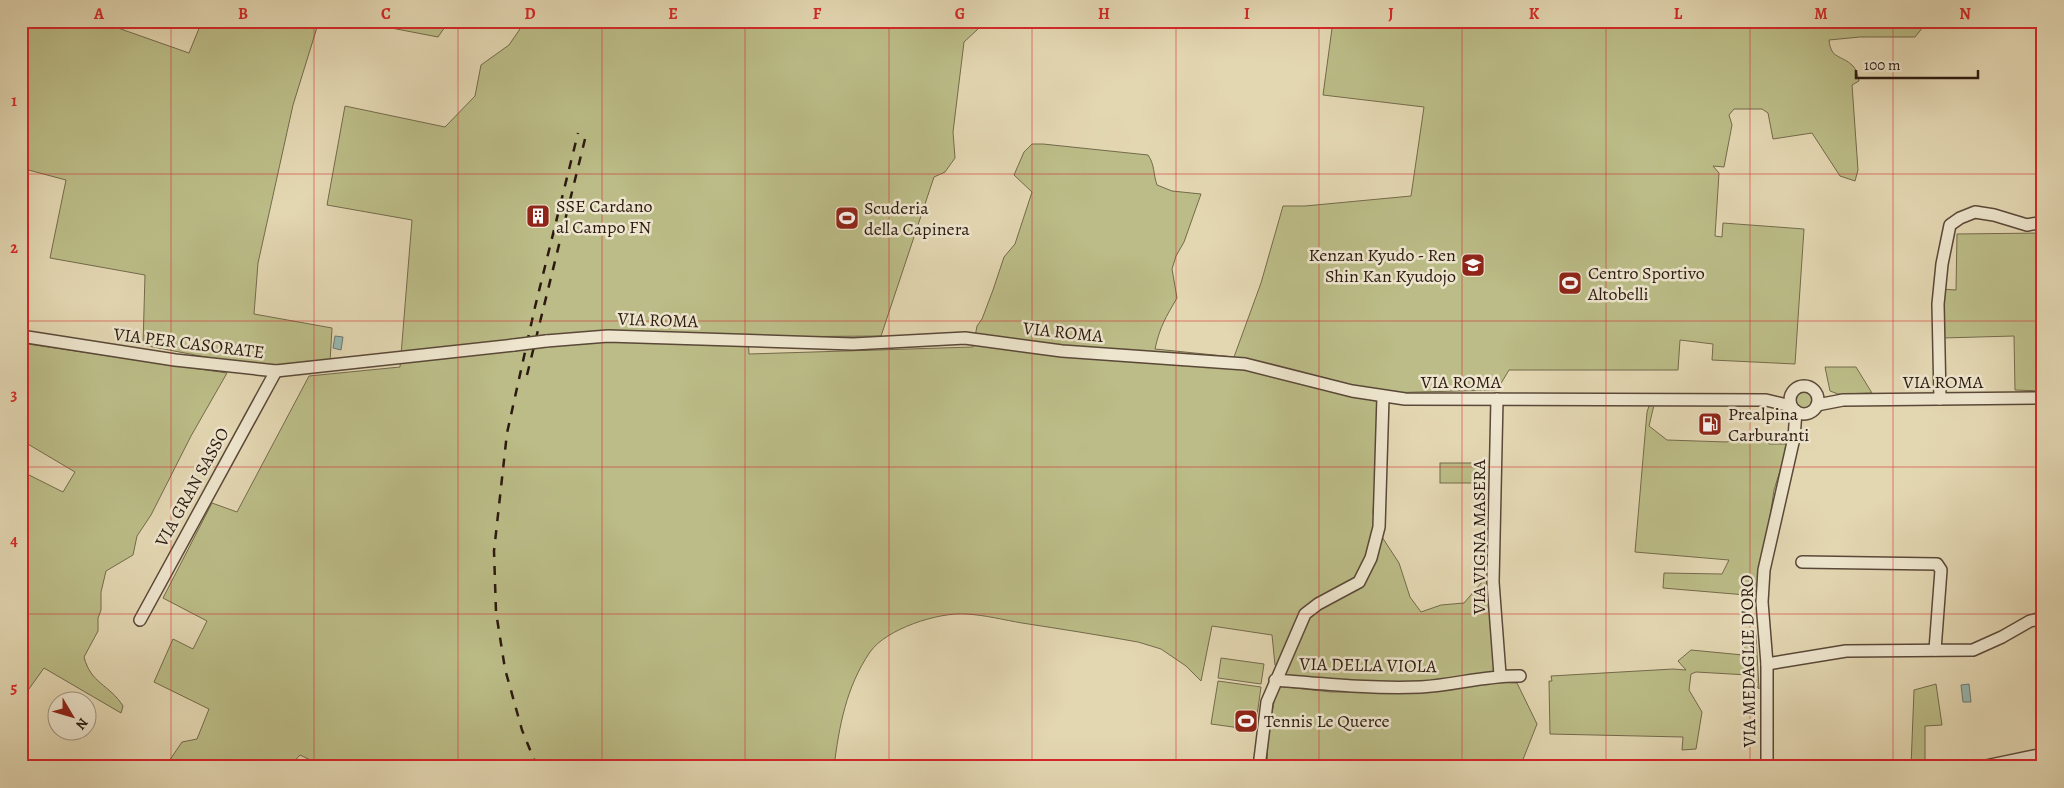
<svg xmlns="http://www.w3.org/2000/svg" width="2064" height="788" viewBox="0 0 2064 788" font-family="Alegreya,serif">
<rect width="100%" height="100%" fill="#e3d7b2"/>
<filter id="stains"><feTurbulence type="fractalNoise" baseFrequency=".004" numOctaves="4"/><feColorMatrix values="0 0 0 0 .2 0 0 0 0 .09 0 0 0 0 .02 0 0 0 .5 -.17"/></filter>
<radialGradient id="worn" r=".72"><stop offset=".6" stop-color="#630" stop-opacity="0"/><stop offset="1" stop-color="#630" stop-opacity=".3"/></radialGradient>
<g fill="#bbbc87" stroke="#746a4c">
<path d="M21,21H98L189,53L202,21H319L293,105L272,200L258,263L254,314L332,328L330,362L273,365L242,364L143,345L145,275L50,258L66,180L21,168Z"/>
<path d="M355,21H449L438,37Z"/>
<path d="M519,21H981L978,29L964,42L953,132L955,158L945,172L934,177L881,336L748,337L749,354L973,347L977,326L982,319L993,290L1004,257L1015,244L1032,192L1014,175L1024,152L1032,144H1043L1148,155C1155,165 1153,174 1157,185L1172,191L1201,194L1184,242L1176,256L1172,269L1177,298C1166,317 1160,326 1155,349L1234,357L1261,283L1283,206H1305L1411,196L1424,107L1323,95L1333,21H1928L1915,37H1860L1829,40C1831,60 1841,54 1853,66C1856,69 1858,76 1859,81L1852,85L1858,170L1855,181L1840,176L1812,133L1773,139L1768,113L1762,109H1734L1729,115L1732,125L1724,167L1713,166L1719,173L1715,236L1722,237L1723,223L1804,229L1795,364L1712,360L1713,344L1680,340L1678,370H1509L1497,390L1381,393L1373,513L1382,537L1399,563L1410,597L1421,612L1441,605L1464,603L1487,576L1496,671L1423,683L1341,682L1288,679L1275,665L1272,635L1212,626L1201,681L1186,666L1161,649L1138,642C1099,635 1061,629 1022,623C1004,620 985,615 966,614C938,612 886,629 870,652C846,687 839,727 834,767H325L300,755L289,767H165L182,742L197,739L209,709L154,682L173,639L193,649L207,621L163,598L212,503L237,512L309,376L400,367L412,220L327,205L345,106L445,127L475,96L481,65L509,45L522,26Z"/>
<path d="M2043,233V391L2015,390L2014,336L1942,338L1941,289L1956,290L1957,234Z"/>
<path d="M21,343L227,373L191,436L151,515L137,536L133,555L106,571L101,592V610L98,618V631L84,657C91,684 109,684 123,706L121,713L44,668L21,700V471L63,492L75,472L21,440Z"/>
<path d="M1825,367H1856L1872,393L1838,394L1830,391Z"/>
<circle cx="1804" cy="400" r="8"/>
<path d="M1654,405L1649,426L1667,440L1727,442L1738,437L1763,438L1769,444H1786L1783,461L1774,490L1758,596L1663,588L1664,573L1722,574L1729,560L1635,552L1647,412L1649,406Z"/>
<rect x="1440" y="463" width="46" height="20"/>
<path d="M1747,634L1756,635L1759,689L1748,675L1696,672L1691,674L1689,690L1702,712L1696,749L1682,750L1683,737L1550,734L1549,681H1552L1551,676L1673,669L1686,670L1678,661L1691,650L1743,655Z"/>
<path d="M1221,658L1264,664L1261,684L1218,678Z"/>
<path d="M1218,681L1261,687L1255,730L1211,724Z"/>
<path d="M1497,682L1517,683L1537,724L1520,767H1267L1268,734L1277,686L1331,692H1427Z"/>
<path d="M1936,684L1942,725L1925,726V767H1911L1914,690Z"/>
</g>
<g fill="#96b8b2" stroke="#6c7871">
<path d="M335,336L343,337L341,350L333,348Z"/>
<path d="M1969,684L1971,702H1963L1961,685Z"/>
</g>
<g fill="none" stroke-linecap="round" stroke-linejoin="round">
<g stroke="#5a4838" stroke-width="14">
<g id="minor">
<path d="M21,336L175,360L276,371L514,345"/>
<path d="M546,341L608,336L853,344L965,338L1062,351L1245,364L1352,391L1405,399L1766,400L1791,406"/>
<circle cx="1804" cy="400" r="14"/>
<path d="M1497,399L1493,582L1500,675"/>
<path d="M1940,399L1938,304L1942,264L1950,225L1960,218L1975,212L1994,215L2027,225L2043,222"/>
<path d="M1817,405L1843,400L2043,398"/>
<path d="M1802,562L1937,564L1941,570L1935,650"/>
<path d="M140,620L276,371"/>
<path d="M1767,664L1846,651L1973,650L2002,637L2030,621L2043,618"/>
<path d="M1275,680C1324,684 1373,689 1421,687C1455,685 1487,675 1520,676"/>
<path d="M1259,767L1267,702L1305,614L1318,604L1359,582L1371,558L1379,527L1383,397"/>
<path d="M1767,767V664L1762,602L1764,570L1794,438L1796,411"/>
<path d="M1981,767L2043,754"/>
</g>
</g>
<use href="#minor" stroke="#ede5cd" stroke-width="11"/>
<g stroke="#2c1910" stroke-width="2.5" stroke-dasharray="9 9" stroke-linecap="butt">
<path d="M527,375L586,135"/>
<path d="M537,767L522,730L505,669L496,612L494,551L507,433L535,307L578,133"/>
</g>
<g stroke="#5a4838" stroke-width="14" stroke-linecap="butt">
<path id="minor-bridge" d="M514,345L546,341"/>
</g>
<use href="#minor-bridge" stroke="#ede5cd" stroke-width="11"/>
</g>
<path fill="none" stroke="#d62828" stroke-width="1" stroke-opacity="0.55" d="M171,21V767M314,21V767M458,21V767M602,21V767M745,21V767M889,21V767M1032,21V767M1176,21V767M1319,21V767M1462,21V767M1606,21V767M1750,21V767M1893,21V767M21,174H2043M21,321H2043M21,467H2043M21,614H2043"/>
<defs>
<g id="building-square" transform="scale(1.25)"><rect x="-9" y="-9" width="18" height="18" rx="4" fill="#8f2418" stroke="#ede5cd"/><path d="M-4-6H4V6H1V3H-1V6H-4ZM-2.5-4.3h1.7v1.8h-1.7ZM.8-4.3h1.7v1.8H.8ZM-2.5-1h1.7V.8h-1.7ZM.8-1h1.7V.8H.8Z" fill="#fff"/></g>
<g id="stadium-square" transform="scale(1.25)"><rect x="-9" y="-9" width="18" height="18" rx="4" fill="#8f2418" stroke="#ede5cd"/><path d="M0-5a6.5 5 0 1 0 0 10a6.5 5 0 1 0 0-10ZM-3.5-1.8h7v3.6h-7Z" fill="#fff"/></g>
<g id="school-square" transform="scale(1.25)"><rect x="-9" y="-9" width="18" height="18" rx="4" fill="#8f2418" stroke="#ede5cd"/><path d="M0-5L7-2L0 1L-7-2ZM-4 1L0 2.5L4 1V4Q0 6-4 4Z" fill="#fff"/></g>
<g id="fuel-square" transform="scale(1.25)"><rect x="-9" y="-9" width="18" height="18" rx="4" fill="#8f2418" stroke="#ede5cd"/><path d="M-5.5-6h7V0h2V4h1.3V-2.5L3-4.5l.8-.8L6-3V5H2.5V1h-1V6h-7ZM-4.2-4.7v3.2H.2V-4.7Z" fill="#fff"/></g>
</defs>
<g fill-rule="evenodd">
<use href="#building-square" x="538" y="216"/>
<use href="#stadium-square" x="847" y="218"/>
<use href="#school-square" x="1473" y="265"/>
<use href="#stadium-square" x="1570" y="283"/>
<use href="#fuel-square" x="1710" y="424"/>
<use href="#stadium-square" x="1246" y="721"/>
</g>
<g text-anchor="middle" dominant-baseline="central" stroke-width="5" stroke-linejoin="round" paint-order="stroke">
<g font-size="18" fill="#2c1910" stroke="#ede5cd" text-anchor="start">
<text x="556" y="206">SSE Cardano<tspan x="556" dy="21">al Campo FN</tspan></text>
<text x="864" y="208">Scuderia<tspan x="864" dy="21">della Capinera</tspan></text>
<text x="1456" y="255" text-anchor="end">Kenzan Kyudo - Ren<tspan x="1456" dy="21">Shin Kan Kyudojo</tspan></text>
<text x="1588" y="273">Centro Sportivo<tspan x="1588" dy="21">Altobelli</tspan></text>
<text x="1728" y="414">Prealpina<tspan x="1728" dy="21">Carburanti</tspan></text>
<text x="1264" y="721">Tennis Le Querce</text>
</g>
<g font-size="18" fill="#2c1910" stroke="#ede5cd">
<text transform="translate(658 320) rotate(2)">VIA ROMA</text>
<text transform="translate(1063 332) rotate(6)">VIA ROMA</text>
<text transform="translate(189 343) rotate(7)">VIA PER CASORATE</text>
<text x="1461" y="382">VIA ROMA</text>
<text x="1943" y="382">VIA ROMA</text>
<text transform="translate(192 487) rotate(-61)">VIA GRAN SASSO</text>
<text transform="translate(1479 537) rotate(-90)">VIA VIGNA MASERA</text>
<text transform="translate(1748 661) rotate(-91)">VIA MEDAGLIE D'ORO</text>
<text transform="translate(1368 665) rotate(1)">VIA DELLA VIOLA</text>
</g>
</g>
<rect width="2064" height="788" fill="none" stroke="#e3d7b2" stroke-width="55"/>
<g transform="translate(72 716) rotate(128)"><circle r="24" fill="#ede5cd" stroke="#a09381"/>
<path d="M0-4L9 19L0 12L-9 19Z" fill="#8f2418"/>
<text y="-8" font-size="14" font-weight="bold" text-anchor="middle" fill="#2c1910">N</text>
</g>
<path d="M1856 70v8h122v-8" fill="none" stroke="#2c1910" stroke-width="2.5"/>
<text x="1864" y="70" font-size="15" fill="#2c1910" stroke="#ede5cd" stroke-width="4" paint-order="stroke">100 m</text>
<rect x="28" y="28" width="2008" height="732" fill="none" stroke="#d62828" stroke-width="2"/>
<g font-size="16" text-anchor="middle" font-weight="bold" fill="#d62828">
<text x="99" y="19">A</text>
<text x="243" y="19">B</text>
<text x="386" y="19">C</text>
<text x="530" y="19">D</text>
<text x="673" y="19">E</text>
<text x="817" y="19">F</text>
<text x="960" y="19">G</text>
<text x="1104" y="19">H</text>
<text x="1247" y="19">I</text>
<text x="1391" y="19">J</text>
<text x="1534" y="19">K</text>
<text x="1678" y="19">L</text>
<text x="1821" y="19">M</text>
<text x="1965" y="19">N</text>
<text x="14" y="106">1</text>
<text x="14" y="253">2</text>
<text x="14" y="400">3</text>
<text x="14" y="546">4</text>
<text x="14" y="693">5</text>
</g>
<rect width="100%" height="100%" filter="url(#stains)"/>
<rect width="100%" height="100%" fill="url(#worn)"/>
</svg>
